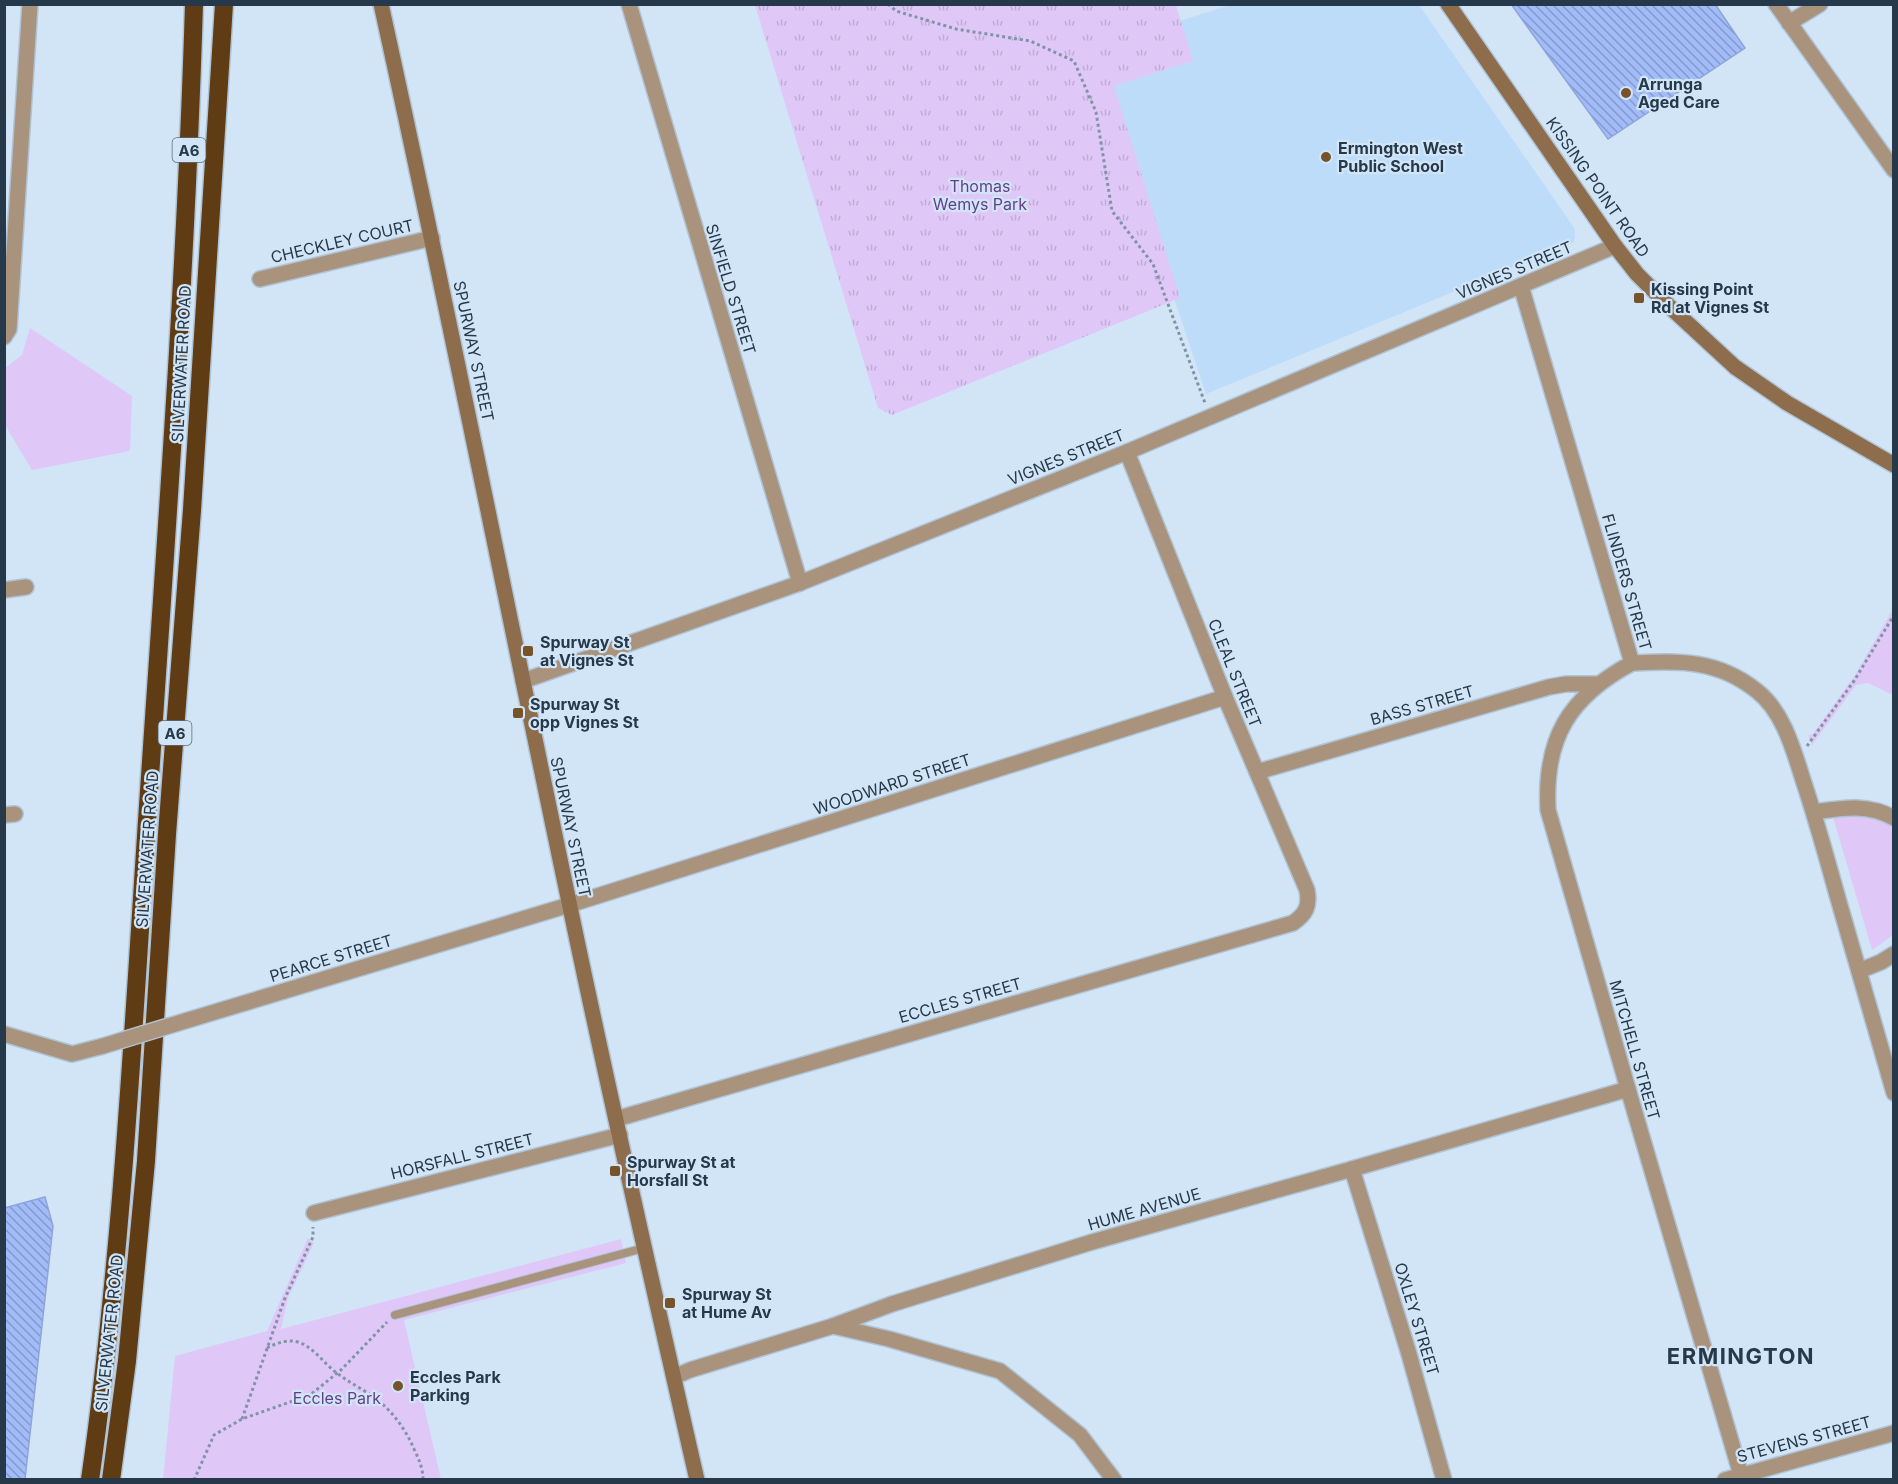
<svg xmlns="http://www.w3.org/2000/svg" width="1898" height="1484" viewBox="0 0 1898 1484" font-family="Inter,sans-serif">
<defs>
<pattern id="grass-tufts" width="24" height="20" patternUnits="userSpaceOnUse" patternTransform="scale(1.5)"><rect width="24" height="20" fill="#dfc8f8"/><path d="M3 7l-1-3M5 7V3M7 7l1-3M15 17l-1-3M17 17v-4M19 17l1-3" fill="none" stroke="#bfadd6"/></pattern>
<pattern id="building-back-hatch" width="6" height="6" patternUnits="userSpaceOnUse" patternTransform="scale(1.5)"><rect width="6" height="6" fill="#a2bcf9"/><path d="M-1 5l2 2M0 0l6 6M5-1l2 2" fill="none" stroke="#849acc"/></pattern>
</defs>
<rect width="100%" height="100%" fill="#d1e5f7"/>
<path fill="#bcdcfa" d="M1230,5H1419L1575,229L1574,242L1206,394L1103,85L1180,21Z"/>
<path fill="url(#grass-tufts)" d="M755,5H1176L1193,61L1114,86L1180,298L892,415L878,408Z"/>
<g fill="#dfc8f8">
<path d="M30,328L132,396L130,451L32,470L5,425V368L22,355Z"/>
<path d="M1893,609V695L1868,683L1856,685L1812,745L1808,735L1813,734L1855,675Z"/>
<path d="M1857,813L1885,820L1893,826V935L1872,950L1833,817Z"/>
<path d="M308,1238L314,1243L288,1298L281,1329L621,1239L626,1263L404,1320L441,1479L163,1480L175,1356L267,1331Z"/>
</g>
<g fill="url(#building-back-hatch)" stroke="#8fa5da" stroke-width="1.5">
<path d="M1511,4H1715L1745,48L1608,139Z"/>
<path d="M45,1197L53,1226L25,1479H4V1208Z"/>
</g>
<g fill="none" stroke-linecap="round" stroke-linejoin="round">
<g stroke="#afc3d5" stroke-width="10">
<path id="lane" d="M395,1315L644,1248"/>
</g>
<g stroke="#afc3d5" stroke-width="18">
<g id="street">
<path d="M629,4L800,583"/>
<path d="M1776,4L1894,170"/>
<path d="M1789,23L1820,4"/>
<path d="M260,279L432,238"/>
<path d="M1521,286L1632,663C1680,661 1717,659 1757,691C1784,712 1794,752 1804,783C1818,825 1829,867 1841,909C1859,970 1876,1032 1894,1093"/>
<path d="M4,337L9,329L30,4"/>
<path d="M4,590L26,587"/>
<path d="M1632,663C1569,697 1544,738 1548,810L1628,1089L1741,1475"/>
<path d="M523,681L800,583L1127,452L1615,246"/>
<path d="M1257,772L1549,687L1566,684H1598"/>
<path d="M1814,812C1841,808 1868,803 1894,818"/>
<path d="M4,815L15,814"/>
<path d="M1859,971L1881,962L1894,954"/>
<path d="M185,1021L569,905L1225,697"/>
<path d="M4,1034L72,1054L103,1046"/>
<path d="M616,1119L1293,923C1306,914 1310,906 1307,890L1225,697L1127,452"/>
<path d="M1352,1169L1409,1354L1444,1480"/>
<path d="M314,1213L620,1135"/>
<path d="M833,1326L889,1339L1000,1371L1080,1435L1114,1480"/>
<path d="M674,1377L690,1370L833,1326L892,1304L1092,1242L1352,1169L1628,1089"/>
<path d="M1725,1480L1894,1433"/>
</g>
</g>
<g stroke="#afc3d5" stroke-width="18">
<g id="secondary">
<path d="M381,4C447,303 506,603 569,902C609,1095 653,1287 697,1480"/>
<path d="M1448,4L1615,246L1637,274L1670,307L1735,367L1787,403L1894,465"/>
</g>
</g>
<g stroke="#afc3d5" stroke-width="21">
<g id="highway">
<path d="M90,1480C122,1256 133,1030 148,806C166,539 186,272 194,4"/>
<path d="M111,1480L127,1361L146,1161L167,834L192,510L224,4"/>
</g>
</g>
<g stroke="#8194a6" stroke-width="3" stroke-dasharray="3 3" stroke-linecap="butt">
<path d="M888,4L896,11L956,29L1030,41L1074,61L1096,112L1112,211L1153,264L1205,403"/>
<path d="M1807,746L1854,681L1894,615"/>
<path d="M267,1348C277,1343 287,1339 298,1342C314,1347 324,1364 337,1373C348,1382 361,1388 372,1396C391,1409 405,1428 414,1449C419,1460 423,1468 423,1480"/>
<path d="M242,1419L285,1298L313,1237V1227"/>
<path d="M194,1480L214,1435L242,1419L310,1395L341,1370L387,1322"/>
</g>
<use href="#lane" stroke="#a9937d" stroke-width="8"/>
<use href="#street" stroke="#a9937d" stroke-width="15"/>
<use href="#secondary" stroke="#8d6d4c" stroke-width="15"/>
<use href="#highway" stroke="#5f3c13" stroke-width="18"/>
<g stroke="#afc3d5" stroke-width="18" stroke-linecap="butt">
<path id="street-bridge" d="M103,1046L185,1021"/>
</g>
<use href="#street-bridge" stroke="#a9937d" stroke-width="15"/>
</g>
<g fill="#77532c" stroke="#d1e5f7" stroke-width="2">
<circle cx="1626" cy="93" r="6"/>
<circle cx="1326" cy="157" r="6"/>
<rect x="1633" y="292" width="12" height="12" rx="3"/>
<rect x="522" y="645" width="12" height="12" rx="3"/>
<rect x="512" y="707" width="12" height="12" rx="3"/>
<rect x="609" y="1165" width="12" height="12" rx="3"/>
<rect x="664" y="1297" width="12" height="12" rx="3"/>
<circle cx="398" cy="1386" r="6"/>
</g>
<g text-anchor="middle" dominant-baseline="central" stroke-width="4.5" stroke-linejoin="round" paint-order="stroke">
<g fill="#d1e5f7" stroke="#596d7f" stroke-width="1.5">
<rect x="172.5" y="138" width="33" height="24" rx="4.5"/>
<rect x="158.5" y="721" width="33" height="24" rx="4.5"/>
</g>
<g font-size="15" font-weight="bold" fill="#26394b">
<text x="189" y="150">A6</text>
<text x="175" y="733">A6</text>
</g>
<g font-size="16" font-weight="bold" fill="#26394b" stroke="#d1e5f7" text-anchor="start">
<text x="1638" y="84">Arrunga<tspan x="1638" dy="18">Aged Care</tspan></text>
<text x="1338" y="148">Ermington West<tspan x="1338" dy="18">Public School</tspan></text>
<text x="1651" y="289">Kissing Point<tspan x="1651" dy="18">Rd at Vignes St</tspan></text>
<text x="540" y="642">Spurway St<tspan x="540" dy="18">at Vignes St</tspan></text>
<text x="530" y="704">Spurway St<tspan x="530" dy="18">opp Vignes St</tspan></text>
<text x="627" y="1162">Spurway St at<tspan x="627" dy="18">Horsfall St</tspan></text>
<text x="682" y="1294">Spurway St<tspan x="682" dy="18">at Hume Av</tspan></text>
<text x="410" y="1377">Eccles Park<tspan x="410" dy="18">Parking</tspan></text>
</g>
<g font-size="16" fill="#653e88" stroke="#d1e5f7">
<text x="980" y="186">Thomas<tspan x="980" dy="18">Wemys Park</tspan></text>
<text x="337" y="1398">Eccles Park</text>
</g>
<g font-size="16" fill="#26394b" stroke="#d1e5f7">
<text transform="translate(1598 187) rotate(55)">KISSING POINT ROAD</text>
<text transform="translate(342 241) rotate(-13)">CHECKLEY COURT</text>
<text transform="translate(1514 270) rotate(-23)">VIGNES STREET</text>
<text transform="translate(731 289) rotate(73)">SINFIELD STREET</text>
<text transform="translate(474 351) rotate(78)">SPURWAY STREET</text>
<text transform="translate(181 364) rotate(-87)">SILVERWATER ROAD</text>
<text transform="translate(1066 457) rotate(-22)">VIGNES STREET</text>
<text transform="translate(1627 582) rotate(74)">FLINDERS STREET</text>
<text transform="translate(1235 673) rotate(68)">CLEAL STREET</text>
<text transform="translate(1422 705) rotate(-16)">BASS STREET</text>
<text transform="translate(892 784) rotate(-18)">WOODWARD STREET</text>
<text transform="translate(571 827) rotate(78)">SPURWAY STREET</text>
<text transform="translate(147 849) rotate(-86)">SILVERWATER ROAD</text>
<text transform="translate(331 958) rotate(-17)">PEARCE STREET</text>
<text transform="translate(960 1000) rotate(-16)">ECCLES STREET</text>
<text transform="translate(1635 1050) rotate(74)">MITCHELL STREET</text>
<text transform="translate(462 1156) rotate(-14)">HORSFALL STREET</text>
<text transform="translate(1144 1209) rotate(-16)">HUME AVENUE</text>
<text transform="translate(1417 1319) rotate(73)">OXLEY STREET</text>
<text transform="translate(109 1333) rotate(-84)">SILVERWATER ROAD</text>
<text transform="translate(1804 1439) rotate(-15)">STEVENS STREET</text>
</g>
<g font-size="22" font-weight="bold" letter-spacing="1.5" fill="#26394b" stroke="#d1e5f7">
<text x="1741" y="1356">ERMINGTON</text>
</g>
</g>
<rect width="1898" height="1484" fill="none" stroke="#26394b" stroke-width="12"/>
</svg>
